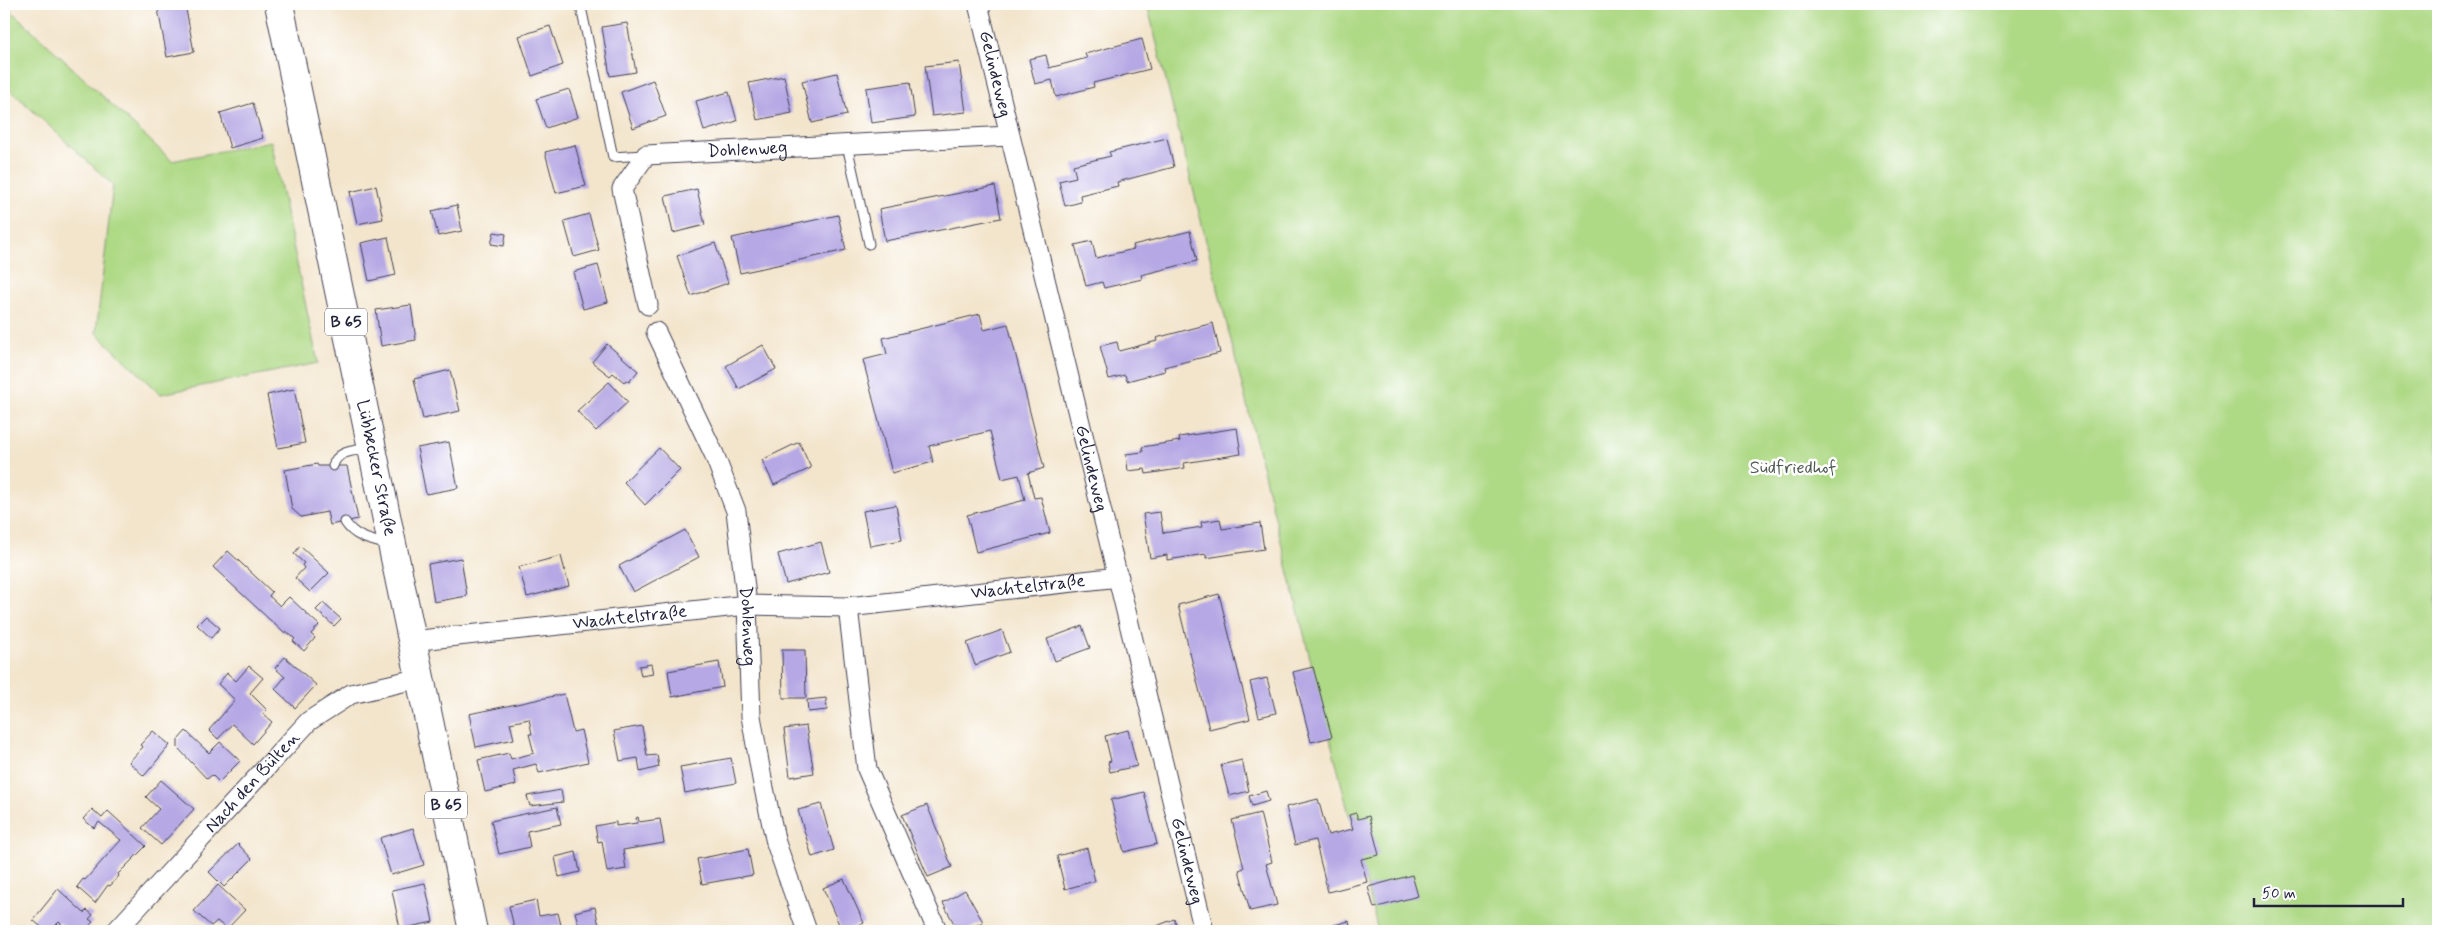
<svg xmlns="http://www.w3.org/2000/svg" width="2442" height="935" viewBox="0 0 2442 935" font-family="Mynerve,sans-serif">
<rect width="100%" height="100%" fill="#fff"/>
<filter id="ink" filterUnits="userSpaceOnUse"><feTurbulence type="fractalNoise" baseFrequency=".02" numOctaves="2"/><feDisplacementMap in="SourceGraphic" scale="10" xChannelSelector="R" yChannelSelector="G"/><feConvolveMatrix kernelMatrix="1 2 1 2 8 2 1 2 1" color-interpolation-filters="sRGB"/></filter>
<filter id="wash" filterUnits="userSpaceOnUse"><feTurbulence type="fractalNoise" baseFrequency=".0096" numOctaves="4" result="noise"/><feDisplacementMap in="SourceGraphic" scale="20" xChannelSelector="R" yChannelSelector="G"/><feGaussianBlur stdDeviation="1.12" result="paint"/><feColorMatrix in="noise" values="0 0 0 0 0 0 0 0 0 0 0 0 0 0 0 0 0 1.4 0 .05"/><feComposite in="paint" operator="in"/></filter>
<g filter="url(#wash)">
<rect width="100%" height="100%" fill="#f3e5cc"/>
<g fill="#aed985" stroke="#687e60">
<path d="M4,4L172,161L271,141L318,363L161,394L96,333L113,185L4,84Z"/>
<path d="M1147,4H2438V931H1378Z"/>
</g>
<g id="blocks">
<g fill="#b5a8e4">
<path d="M185,4L194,52L167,57L158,9Z"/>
<path d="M627,23L636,72L610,76L602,27Z"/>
<path d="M550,26L563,65L532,76L519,36Z"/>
<path d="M1142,39L1150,69L1093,83L1094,87L1056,97L1052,80L1035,84L1029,59L1046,55L1049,68L1087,58L1085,54Z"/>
<path d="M959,62L966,112L932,116L925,66Z"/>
<path d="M837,73L847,115L812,123L802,81Z"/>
<path d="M784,76L792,113L757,120L749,83Z"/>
<path d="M653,80L666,116L633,128L621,92Z"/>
<path d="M910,82L915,117L871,123L866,88Z"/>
<path d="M569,89L578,117L546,128L536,99Z"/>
<path d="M729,92L737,121L704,131L696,101Z"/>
<path d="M253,103L263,138L230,148L220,113Z"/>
<path d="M1167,138L1174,167L1117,182L1118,186L1080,195L1081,202L1065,206L1059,181L1076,177L1073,165L1111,156L1109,152Z"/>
<path d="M575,145L586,186L556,193L545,152Z"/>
<path d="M376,186L383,219L357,224L350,192Z"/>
<path d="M995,186L1001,218L885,241L879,209Z"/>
<path d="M697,189L705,225L673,233L665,196Z"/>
<path d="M457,205L462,231L438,236L432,211Z"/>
<path d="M589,214L599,250L574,257L564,221Z"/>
<path d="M838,215L846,250L740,273L732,238Z"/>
<path d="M1190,231L1197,261L1141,275L1142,279L1104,288L1102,282L1086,286L1075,245L1092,241L1096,258L1134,249L1133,245Z"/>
<path d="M494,232L506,234L504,246L491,244Z"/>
<path d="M388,237L396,275L369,281L361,243Z"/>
<path d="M715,243L728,283L691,296L677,256Z"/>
<path d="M598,265L608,302L583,309L573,272Z"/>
<path d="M411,305L416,340L381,346L376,310Z"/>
<path d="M980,314L984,330L1008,324L1044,468L1028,473L1034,498L1041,497L1050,533L976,552L967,515L1025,500L1019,475L1002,479L990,431L929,446L933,462L892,473L863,360L887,354L883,338Z"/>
<path d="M1213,323L1220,353L1164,367L1165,371L1127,381L1125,375L1109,379L1100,346L1117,342L1119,351L1157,341L1156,338Z"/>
<path d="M607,344L638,371L629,382L626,380L624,382L613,373L610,376L592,362Z"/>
<path d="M763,345L776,369L739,389L726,366Z"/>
<path d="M450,370L460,411L423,419L414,379Z"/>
<path d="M609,382L628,402L596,431L577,411Z"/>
<path d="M294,389L305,443L278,448L267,395Z"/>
<path d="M1237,428L1241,454L1184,463L1185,468L1146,474L1145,469L1128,471L1126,454L1143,452L1142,447L1180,441L1179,437Z"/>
<path d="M449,442L458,488L426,494L417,448Z"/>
<path d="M799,442L811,468L774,485L762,460Z"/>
<path d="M659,448L680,470L645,505L624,482Z"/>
<path d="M317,464L318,466H347L358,519L330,525L327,512L301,517L292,509L285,470Z"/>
<path d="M896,505L902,540L870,546L863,511Z"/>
<path d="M1160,512L1163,533L1202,527L1201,522L1220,519L1222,529L1260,523L1264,549L1206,558V554L1167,560V555L1150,558L1143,514Z"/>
<path d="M685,530L699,557L633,592L619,566Z"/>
<path d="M821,542L829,572L786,584L778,554Z"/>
<path d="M300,546L329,573L310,592L295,578L304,568L302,565L304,563L294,554Z"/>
<path d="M228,551L272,592L269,596L280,606L289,597L319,625L311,634L315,638L304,651L293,641L295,639L286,631L284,633L213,567Z"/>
<path d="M561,556L569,586L527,597L519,567Z"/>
<path d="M461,558L467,596L434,602L428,564Z"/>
<path d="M1219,594L1250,719L1209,729L1178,605Z"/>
<path d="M323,603L341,619L334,626L316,610Z"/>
<path d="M206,616L220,628L211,638L197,625Z"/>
<path d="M1082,626L1090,648L1055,661L1047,639Z"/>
<path d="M1002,630L1010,652L975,665L967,643Z"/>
<path d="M782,650H805L806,698H783Z"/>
<path d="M285,657L316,685L295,708L275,689L285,677L275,668Z"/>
<path d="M719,662L723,687L672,697L668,671Z"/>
<path d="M651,664L653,674L641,676L639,666Z"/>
<path d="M249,666L263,678L250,693L267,710L263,714L272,722L253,744L232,724L218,739L209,730L235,700L218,684L227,673L236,681Z"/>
<path d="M1313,667L1332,737L1311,742L1293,672Z"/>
<path d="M1267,678L1276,713L1259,717L1250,682Z"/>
<path d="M564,694L573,732L581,730L588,762L539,773L536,764L513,770L516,785L485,792L478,760L509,753L511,759L534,753L529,734H532L529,719L510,723L514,739L476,747L469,714Z"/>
<path d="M826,698L827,710L808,712L807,700Z"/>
<path d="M642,726L647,756L657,755L659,767L640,772L638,758L620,761L614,731Z"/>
<path d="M806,726L814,773L790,777L784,729Z"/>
<path d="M1128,730L1137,766L1110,772L1108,762L1111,761L1105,736Z"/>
<path d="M153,731L170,745L144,776L129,762L143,747L140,745Z"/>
<path d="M186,731L209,753L220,742L240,761L219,782L212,775L207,779L178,748V740Z"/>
<path d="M731,758L736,783L685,793L680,767Z"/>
<path d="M1242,760L1249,791L1229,796L1221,765Z"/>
<path d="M161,780L194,809L161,845L142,828L159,809L146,797Z"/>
<path d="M561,790L563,802L530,806L527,796Z"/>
<path d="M1266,791L1269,801L1252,806L1249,796Z"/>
<path d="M1144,792L1157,844L1124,852L1111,800Z"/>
<path d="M1318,799L1328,835L1353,829L1349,815L1356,813L1358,819L1369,816L1379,855L1361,859L1367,882L1328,892L1315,840L1295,845L1286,807Z"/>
<path d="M821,804L834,850L812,857L798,810Z"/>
<path d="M927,805L952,867L928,877L902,815Z"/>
<path d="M557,807L561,824L527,831L530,847L499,854L491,821Z"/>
<path d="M92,809L102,818L108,811L146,846L118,874L119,876L110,886L108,885L95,903L77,887L83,879L85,880L121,840L99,822L94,828L83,819Z"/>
<path d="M1260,813L1272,862L1266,864L1277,905L1250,911L1239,870L1244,868L1232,820Z"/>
<path d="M638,817L639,822L660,819L664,843L623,850L626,869L607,872L602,841L598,842L595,826L616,822V826L637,823L636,818Z"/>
<path d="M413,828L424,865L391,875L380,838Z"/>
<path d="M238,844L252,859L224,887L209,872Z"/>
<path d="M1087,848L1095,881L1065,889L1057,856Z"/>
<path d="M748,849L753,875L702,884L697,859Z"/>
<path d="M576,852L580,872L559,877L555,857Z"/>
<path d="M1412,875L1418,896L1374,908L1368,887Z"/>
<path d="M844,879L864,923L842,931L823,888Z"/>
<path d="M425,883L433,922L400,929L392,890Z"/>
<path d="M218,885L245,910L227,929L217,921L211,926L194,911Z"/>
<path d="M58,889L84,913L87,910L93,915L89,919L93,922L84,931H69L59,922L50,931H46L33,920Z"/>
<path d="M965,890L983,922L965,931H958L943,903Z"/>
<path d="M536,900L539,916L558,913L561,925L533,931H515L509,906Z"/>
<path d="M595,907L600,931H580L575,912Z"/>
<path d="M1174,919L1179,931H1159L1157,926Z"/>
<path d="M1349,921L1351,931H1313Z"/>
<path d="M1306,926L1308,931H1288Z"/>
</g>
</g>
</g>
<g filter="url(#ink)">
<use href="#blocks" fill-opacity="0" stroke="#413f51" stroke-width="1"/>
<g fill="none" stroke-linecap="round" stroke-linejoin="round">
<g stroke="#413f51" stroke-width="11">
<g id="lane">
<path d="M582,12L613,157L644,155"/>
<path d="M847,145L869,244"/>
<path d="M333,466C337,450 355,451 369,448"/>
<path d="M345,522C355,538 371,540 389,545"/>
</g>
</g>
<g stroke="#413f51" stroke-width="21">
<g id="street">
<path id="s1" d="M978,4L1204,931"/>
<path id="s2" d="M648,305L622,189L646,155L1009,136"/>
<path id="s3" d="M656,332L714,454L736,511L747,605L751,716L762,779L776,843L807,931"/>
<path d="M848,607L867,769L937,930"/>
<path id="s4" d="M411,641L747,605L848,607L1119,577"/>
<path id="s5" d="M116,931L309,721L351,694L420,678"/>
</g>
</g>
<g stroke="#413f51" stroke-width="30">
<g id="primary">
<path id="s6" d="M279,4L473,931"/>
</g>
</g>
<use href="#lane" stroke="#fff" stroke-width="9"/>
<use href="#street" stroke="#fff" stroke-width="19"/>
<use href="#primary" stroke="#fff" stroke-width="28"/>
</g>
</g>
<g text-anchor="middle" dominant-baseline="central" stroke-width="5" stroke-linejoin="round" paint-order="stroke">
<g fill="#fff" stroke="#646476" stroke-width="1">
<rect x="325" y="308.5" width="42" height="27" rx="4"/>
<rect x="425" y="791.5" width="42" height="27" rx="4"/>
</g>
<g font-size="16" font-weight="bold" fill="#22223b">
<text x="346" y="322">B 65</text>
<text x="446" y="805">B 65</text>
</g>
<g font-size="18" fill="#22223b" stroke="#fff">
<text stroke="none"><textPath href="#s1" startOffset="72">Gelindeweg</textPath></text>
<text stroke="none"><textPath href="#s2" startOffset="262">Dohlenweg</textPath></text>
<text stroke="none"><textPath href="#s1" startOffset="478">Gelindeweg</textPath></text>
<text stroke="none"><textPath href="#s6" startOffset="474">Lübbecker Straße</textPath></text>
<text stroke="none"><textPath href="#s4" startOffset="620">Wachtelstraße</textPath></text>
<text stroke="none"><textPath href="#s4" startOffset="220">Wachtelstraße</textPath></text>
<text stroke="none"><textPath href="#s3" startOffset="312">Dohlenweg</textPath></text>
<text stroke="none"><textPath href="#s5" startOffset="202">Nach den Bülten</textPath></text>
<text stroke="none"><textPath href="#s1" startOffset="882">Gelindeweg</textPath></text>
</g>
<g font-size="18" fill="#4c5951" stroke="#fff">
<text x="1793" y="468">Südfriedhof</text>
</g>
</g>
<rect width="2442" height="935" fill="none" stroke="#fff" stroke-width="20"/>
<path d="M2254 898v8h149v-8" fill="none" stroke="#22223b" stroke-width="2.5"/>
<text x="2262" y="898" font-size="15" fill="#22223b" stroke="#ffffff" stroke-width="4" paint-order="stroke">50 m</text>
</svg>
